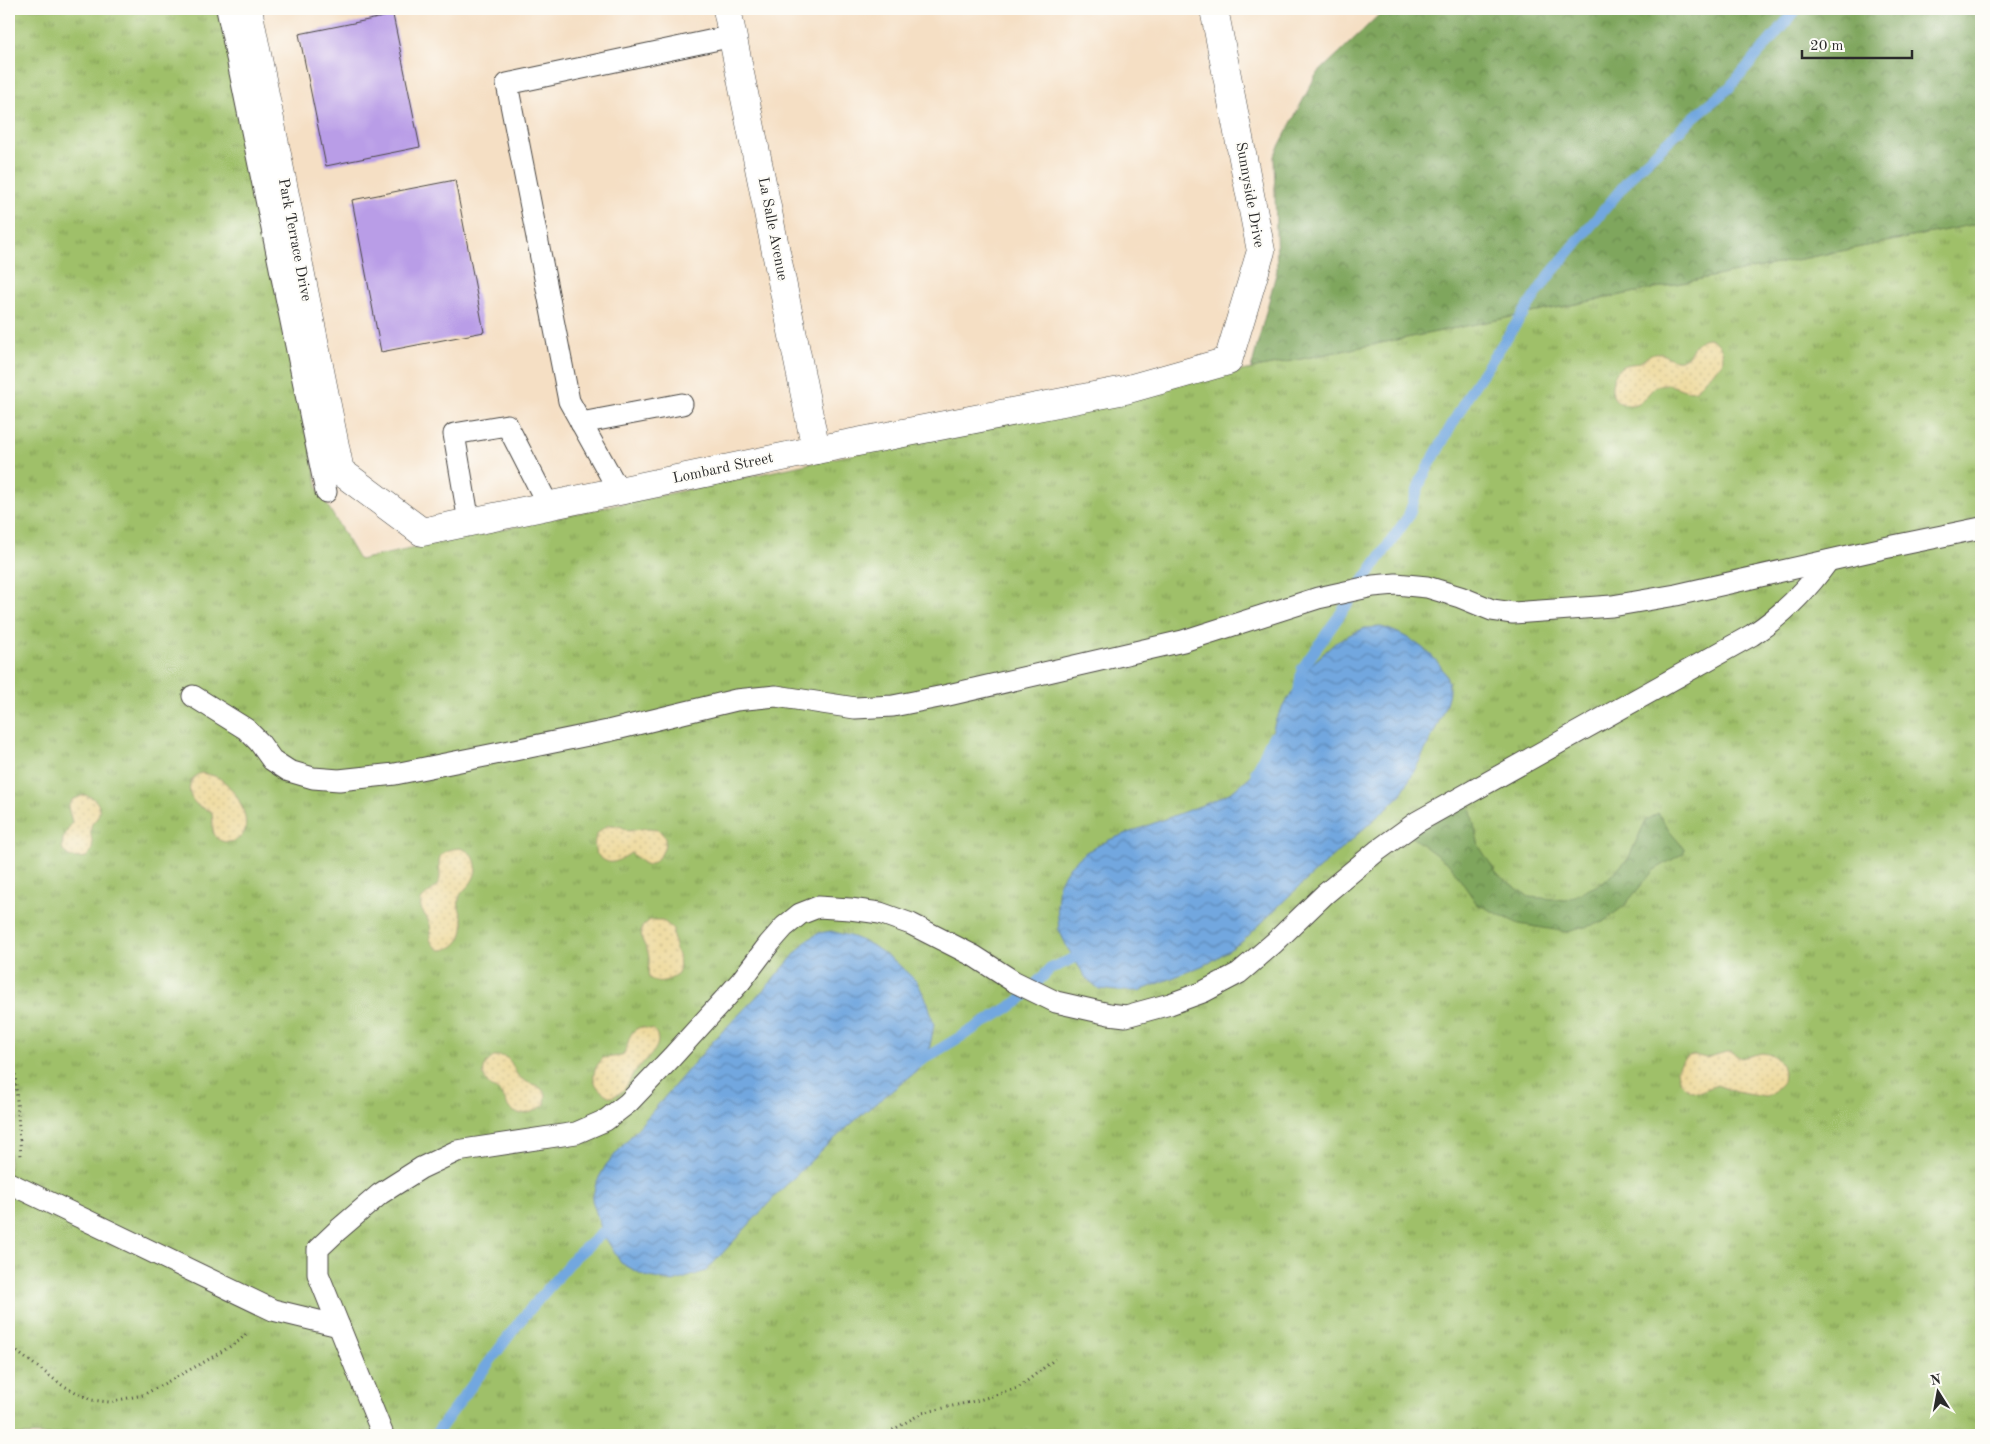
<svg xmlns="http://www.w3.org/2000/svg" width="1990" height="1444" viewBox="0 0 1990 1444" font-family="'Old Standard TT',serif">
<defs>
<pattern id="grass-tufts" width="24" height="20" patternUnits="userSpaceOnUse" patternTransform="scale(1.25)"><rect width="24" height="20" fill="#9fc069"/><path d="M3 7l-1-3M5 7V3M7 7l1-3M15 17l-1-3M17 17v-4M19 17l1-3" fill="none" stroke="#829c57"/></pattern>
<pattern id="forest-crowns" width="20" height="18" patternUnits="userSpaceOnUse" patternTransform="scale(1.25)"><rect width="20" height="18" fill="#7fa65d"/><path d="M2 6a3 3 0 1 1 6 0M12 15a3 3 0 1 1 6 0" fill="none" stroke="#68874d"/></pattern>
<pattern id="sand-dots" width="8" height="8" patternUnits="userSpaceOnUse" patternTransform="scale(1.25)"><rect width="8" height="8" fill="#eeda9e"/><path d="M2 2h.1M6 6h.1" fill="none" stroke="#cb8" stroke-width="1.8" stroke-linecap="round"/></pattern>
<pattern id="water-waves" width="16" height="10" patternUnits="userSpaceOnUse" patternTransform="scale(1.25)"><rect width="16" height="10" fill="#72a7df"/><path d="M0 5q4-4 8 0t8 0" fill="none" stroke="#5e88b5"/></pattern>
</defs>
<rect width="100%" height="100%" fill="#fdfcf7"/>
<filter id="ink" filterUnits="userSpaceOnUse"><feTurbulence type="fractalNoise" baseFrequency=".02" numOctaves="2"/><feDisplacementMap in="SourceGraphic" scale="10" xChannelSelector="R" yChannelSelector="G"/><feConvolveMatrix kernelMatrix="1 2 1 2 8 2 1 2 1" color-interpolation-filters="sRGB"/></filter>
<filter id="wash" filterUnits="userSpaceOnUse"><feTurbulence type="fractalNoise" baseFrequency=".0096" numOctaves="4" result="noise"/><feDisplacementMap in="SourceGraphic" scale="20" xChannelSelector="R" yChannelSelector="G"/><feGaussianBlur stdDeviation="1.12" result="paint"/><feColorMatrix in="noise" values="0 0 0 0 0 0 0 0 0 0 0 0 0 0 0 0 0 1.4 0 .05"/><feComposite in="paint" operator="in"/></filter>
<g filter="url(#wash)">
<rect width="100%" height="100%" fill="#f5dfc4"/>
<path fill="url(#grass-tufts)" stroke="#65764a" d="M9,9H226L318,489L359,560L1251,369L1981,223V1435H9Z"/>
<g fill="url(#forest-crowns)" stroke="#556844">
<path d="M1385,9H1981V223L1251,369L1277,270L1274,156L1316,75Z"/>
<path d="M1469,803L1479,846L1497,874L1529,897L1566,900L1604,882L1628,859L1646,820L1658,813L1670,832L1684,848V853L1654,870L1624,906L1603,922L1567,932L1519,924L1477,904L1450,865L1409,835Z"/>
</g>
<g fill="url(#sand-dots)" stroke="#8c8264">
<path d="M1709,338C1721,343 1725,352 1722,364L1705,379L1696,390C1683,394 1672,381 1659,385C1648,389 1645,405 1631,405C1607,406 1608,380 1621,367C1627,363 1634,365 1640,362C1646,359 1650,352 1657,353C1666,353 1674,364 1683,359C1695,354 1690,340 1709,338Z"/>
<path d="M201,773C206,774 212,775 217,777C233,785 249,812 245,830C242,842 223,846 216,837C210,829 215,820 211,811C207,810 203,808 199,806C186,798 186,778 201,773Z"/>
<path d="M84,795C96,797 103,806 97,818C95,821 91,823 91,828C89,839 98,847 86,857C76,859 65,858 62,847L63,839L72,822L68,807L72,800Z"/>
<path d="M609,825C617,825 622,826 628,831L647,828L658,829L665,837C666,850 660,860 648,865L643,863L631,853C617,861 610,869 596,853C592,840 596,831 609,825Z"/>
<path d="M459,848C477,852 481,869 470,884C466,889 460,892 459,899C457,907 462,914 463,921C465,936 456,950 440,950C423,940 434,933 429,922C425,913 419,911 421,900C426,894 434,890 438,884C446,870 426,852 459,848Z"/>
<path d="M650,920H662L673,929C673,933 673,938 674,942C676,956 683,958 678,974C670,980 659,985 649,978C647,970 650,965 649,958C648,944 639,945 642,927Z"/>
<path d="M641,1027L654,1030C666,1046 647,1058 637,1069C627,1081 628,1092 611,1097C592,1088 588,1074 603,1058L622,1056C631,1046 625,1032 641,1027Z"/>
<path d="M1726,1052H1731L1741,1058L1762,1053L1773,1055L1782,1065L1784,1072L1783,1082L1770,1095L1765,1097L1736,1092L1717,1085L1698,1092C1685,1090 1678,1083 1677,1070L1683,1060L1689,1056L1694,1055L1706,1058Z"/>
<path d="M496,1056C516,1055 510,1072 522,1079C532,1086 538,1083 546,1094L545,1104C536,1112 519,1119 509,1108C506,1104 505,1098 501,1094C498,1090 492,1088 489,1085C479,1074 484,1061 496,1056Z"/>
</g>
<g fill="url(#water-waves)" stroke="#4e6985">
<path d="M1381,627C1406,633 1446,658 1449,687C1452,704 1410,780 1399,797L1289,896L1243,941L1209,963L1165,981L1139,991H1117L1099,989L1086,978L1068,949L1059,930L1057,907L1059,883L1070,866L1086,852L1109,840L1213,801L1233,791L1255,772L1263,761L1276,719L1286,701L1312,664L1335,643L1351,634L1365,628Z"/>
<path d="M831,931L853,937L872,945L896,962L917,982L928,1003L934,1025L929,1051L916,1072L866,1111L825,1147L779,1192L706,1271L673,1282L645,1276L621,1263L603,1234L592,1200L596,1183L606,1165L714,1040L771,982L806,941L819,933Z"/>
</g>
<g fill="none" stroke-linecap="round" stroke-linejoin="round">
<g stroke="#72a7df" stroke-width="11">
<path d="M1298,696L1302,669L1408,517L1422,478L1472,389L1548,277L1637,170L1695,116L1729,88L1797,9"/>
<path d="M1256,771C1264,760 1266,748 1273,737"/>
<path d="M912,1066L1018,1002L1050,969L1081,955L1085,952"/>
<path d="M435,1435L520,1321L575,1257L614,1223"/>
</g>
</g>
<g id="blocks">
<g fill="#b99de7">
<path d="M393,15L420,147L326,166L299,34Z"/>
<path d="M455,180L484,332L381,352L352,200Z"/>
</g>
</g>
</g>
<g filter="url(#ink)">
<use href="#blocks" fill-opacity="0" stroke="#494642" stroke-width="1"/>
<g fill="none" stroke-linecap="round" stroke-linejoin="round">
<g stroke="#494642" stroke-width="23">
<g id="service">
<path d="M227,9L326,492"/>
<path d="M581,423L682,404"/>
<path d="M619,491L569,401L507,84L733,36"/>
<path d="M469,522L454,434L507,425L548,505"/>
<path d="M193,696L246,729L259,742L272,760L289,771L313,778L339,780L395,774L500,753L608,731L736,700L776,696L855,708L893,706L944,696L1183,641L1318,598L1373,586L1396,584L1427,587L1460,597L1492,610L1513,613L1612,606L1676,595L1884,548L1981,528"/>
<path d="M9,1183L273,1310L339,1326"/>
<path d="M383,1435L318,1274V1249L338,1230L380,1194L421,1168L457,1151L576,1133L606,1120L628,1103L672,1057L741,981L769,944L784,927L800,914L818,907L850,909L880,913L911,924L974,956L1013,981L1056,1002L1109,1014L1126,1016L1170,1004L1203,992L1239,973L1274,943L1325,894L1377,851L1417,822L1752,635C1783,615 1807,590 1828,561"/>
</g>
</g>
<g stroke="#494642" stroke-width="29">
<g id="minor">
<path d="M248,9L340,471L422,532L816,450L1125,390L1228,361L1261,251L1214,9"/>
<path d="M727,9L816,450"/>
</g>
</g>
<g stroke="#494642" stroke-width="3" stroke-dasharray="1 4" stroke-linecap="butt">
<path d="M9,1045L15,1073L21,1156"/>
<path d="M9,1346L62,1385L91,1400L109,1402L143,1395L206,1361L239,1341L248,1332"/>
<path d="M884,1435L922,1413L979,1400L1018,1388L1055,1359"/>
</g>
<use href="#service" stroke="#fff" stroke-width="21"/>
<use href="#minor" stroke="#fff" stroke-width="28"/>
</g>
</g>
<g text-anchor="middle" dominant-baseline="central" stroke-width="4" stroke-linejoin="round" paint-order="stroke">
<g font-size="15" fill="#2b2b2b" stroke="#fdfcf7">
<text transform="translate(1249 195) rotate(80)">Sunnyside Drive</text>
<text transform="translate(772 229) rotate(79)">La Salle Avenue</text>
<text transform="translate(294 240) rotate(79)">Park Terrace Drive</text>
<text transform="translate(723 469) rotate(-12)">Lombard Street</text>
</g>
</g>
<rect width="1990" height="1444" fill="none" stroke="#fdfcf7" stroke-width="30"/>
<g transform="translate(1938 1392) rotate(349)" stroke="#fdfcf7" stroke-width="4" paint-order="stroke">
<path d="M0-4L9 19L0 12L-9 19Z" fill="#2b2b2b"/>
<text y="-8" font-size="14" font-weight="bold" text-anchor="middle" fill="#2b2b2b">N</text>
</g>
<path d="M1802 50v8h110v-8" fill="none" stroke="#2b2b2b" stroke-width="2.5"/>
<text x="1810" y="50" font-size="15" fill="#2b2b2b" stroke="#fdfcf7" stroke-width="4" paint-order="stroke">20 m</text>
</svg>
